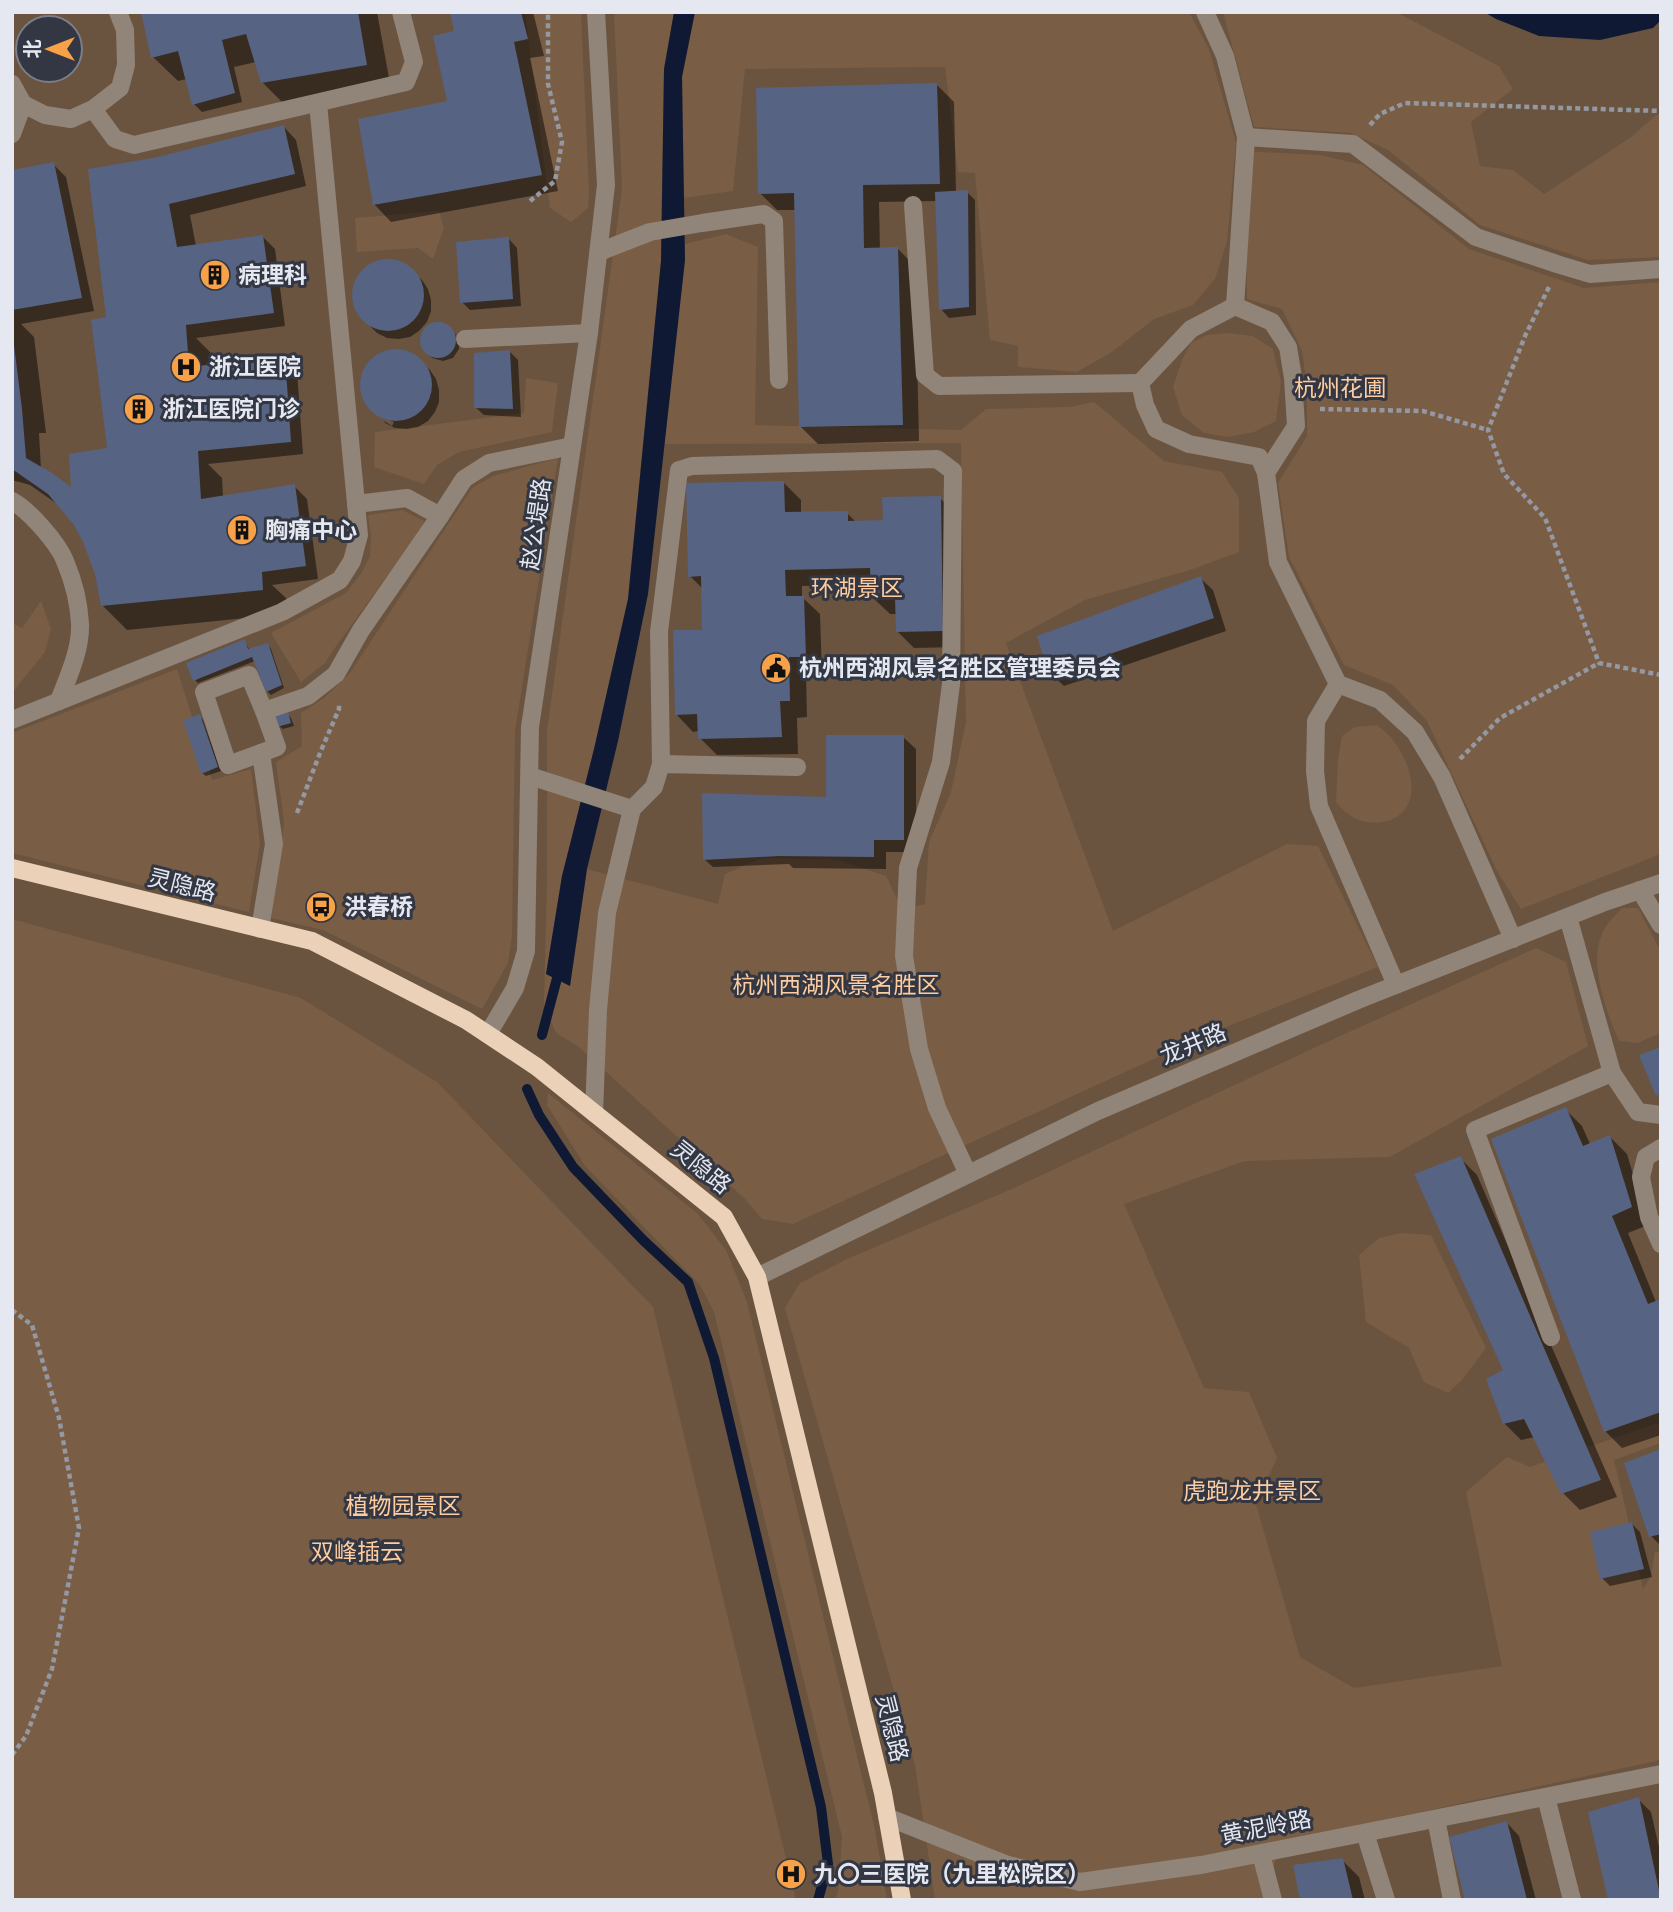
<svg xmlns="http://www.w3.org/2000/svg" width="1673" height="1912" viewBox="0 0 1673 1912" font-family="'Asap Condensed','Noto Sans SC',sans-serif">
<rect width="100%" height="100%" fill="#323743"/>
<path fill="#6a543f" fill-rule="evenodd" d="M12,12H1661V1900H12ZM28,28H70V70H28Z"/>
<g fill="#795d44">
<path d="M525,12H581L589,191L588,208L571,222L550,208Z"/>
<path d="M614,12H674L664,69L661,261L628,599L594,749L562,876L546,974L570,986L587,869L718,904L725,874L762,858L839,860L886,876L902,909L925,904L929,842L951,792L966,722L961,443L664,444L685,260V244L726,234L758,247L755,425L961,430L986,409L1069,407L1094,402L1164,461L1222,472L1239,498V552L1190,570L1085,600L1006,643L1113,931L1287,844L1318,846L1378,967L1216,1031L1123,1073L793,1224L762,1219L744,1198L579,1047L556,1033L544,1005L547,879V731L622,189Z"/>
<path d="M695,12H1189L1209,49L1236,143L1227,242L1215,279L1193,305L1154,319L1112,352L1077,372L1018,367V346L990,340L975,173L958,172L945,67L745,69L733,191L683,198L682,77Z"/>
<path d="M1223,12H1396L1499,66L1513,89L1471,122L1480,166L1513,170L1544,194L1630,138L1661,111V257L1588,260L1480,225L1388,150L1351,133L1254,127Z"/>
<path d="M1245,151L1320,155L1363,165L1469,249L1584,288L1661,282V854L1521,909L1497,871L1427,721L1393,685L1344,665L1289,557L1278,483L1307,436V386L1302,351L1282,309L1247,299Z"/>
<path d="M439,211L444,228L433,259L418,248L357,252L355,218Z"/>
<path d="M1228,333L1253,336L1273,349L1281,382L1276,421L1254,432L1228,437L1204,433L1182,415L1173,387L1182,360L1191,343L1207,335Z"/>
<path d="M526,378L558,383L552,432L459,452L437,465L424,484L374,467L375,432L524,413Z"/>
<path d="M558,458L515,732L512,936L508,963L482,1009L323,930L271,918L284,823L276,762L302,746L301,713L324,698L350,673L472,488L493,476Z"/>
<path d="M402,510L426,522L334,649L325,663L301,682L271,633L346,593L362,572L370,556L371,536L368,515Z"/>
<path d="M41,601L51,629L45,652L12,693V623L22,628Z"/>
<path d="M177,669L212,780L251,769L260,843L249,912L12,853V733Z"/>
<path d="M1377,725C1382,729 1389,734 1393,740C1405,755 1417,782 1409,802C1400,826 1366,828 1348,814C1343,811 1340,806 1336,802L1338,760L1342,736L1355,727Z"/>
<path d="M1622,908H1638L1661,952V1033L1638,1043L1619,1041C1606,1012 1587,960 1604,930C1608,922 1616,915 1622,908Z"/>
<path d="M12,919L301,998L437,1082L653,1307L796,1900H12Z"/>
<path d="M1536,948L1566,962L1588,1046L1390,1157L1245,1161L1124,1204L1204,1388L1249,1392L1277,1458L1256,1504L1300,1657L1354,1688L1502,1666L1466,1492L1507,1457L1530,1467L1661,1422V1443L1614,1460L1624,1501L1643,1589L1651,1576L1655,1552L1661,1551V1760L1281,1842L1264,1900H935L915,1765L785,1308L800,1283L847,1259L1014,1188L1329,1041Z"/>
<path d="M548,1093L698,1214L726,1250L747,1302L875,1830L887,1900H835L838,1892L842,1837L714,1312L700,1285L585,1166L547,1105Z"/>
<path d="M1402,1233L1431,1235L1486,1348L1462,1380L1448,1393L1424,1382L1409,1348L1366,1322L1359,1255L1379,1238Z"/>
</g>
<g fill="#101933">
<path d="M674,12H695L682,77L685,260L648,594L618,741L587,869L570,986L546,974L562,876L594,749L628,599L661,261L664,69Z"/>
<path d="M1484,12H1661V20L1653,28L1600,40L1539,36L1496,19Z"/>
</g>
<g fill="#0007">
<path d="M144,12H377L391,89L287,107L262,82L256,62L234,67L242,102L202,112L194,104L187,79L178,81L153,57Z"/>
<path d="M451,12H533L544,56L530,58L558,191L391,222L374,204L449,102L456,33Z"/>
<path d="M937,85L954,102L956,192H967L975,200L976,315L949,318L941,309L937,201L879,202L880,250L898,249L915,266L919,441L818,444L801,427L796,210H777L760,193Z"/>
<path d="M284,127L296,140L306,186L190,215L196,246L262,236L275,249L285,326L196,338L210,352L211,367L284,358L297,371L303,454L208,464L222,478L223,497L294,486L307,499L318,579L272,585L286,598V614L127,630L102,605L96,574L85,541L75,524L60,506L30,485L12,480V172L53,164L66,177L94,311L21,324L34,337L46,433H39L41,469L70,488L109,450L108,318L158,158Z"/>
<path d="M509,239L517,248L521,306L470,310L462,302Z"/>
<path d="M381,261H392L403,264L422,280L428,289L431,300V311L427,322L419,331L410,337L399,339L387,338L377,333L359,315L355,305L353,293L356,283L361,272L370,265Z"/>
<path d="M436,323H441L455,333L459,343V349L453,358L443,361L432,358L424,349L421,338L426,329Z"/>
<path d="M389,351H400L411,354L430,370L436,379L439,390V402L435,412L428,421L418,427L407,429L395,428L385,423L384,421L392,426L394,422L376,413L368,405L363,395L361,384L364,372L370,362L378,355Z"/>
<path d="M510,352L518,360L521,417L484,415L475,407Z"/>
<path d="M784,483L801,500V514L847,513L857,523L885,522L940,498L957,515L960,647L914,648L897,631V614H890L872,597V585L802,586V597L820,614L822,673H806L807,717L797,718L798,754L717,755L700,738L699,731L693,732L676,714L703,631V589L690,576Z"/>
<path d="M1200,578L1213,590L1226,631L1064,686L1051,674Z"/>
<path d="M244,641L250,650L268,645L271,649L284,688L271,695L267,691L255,661L198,683L195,680Z"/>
<path d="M287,714L291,718L294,726L283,729L279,726Z"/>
<path d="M199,716L203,720L221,771L206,776L202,773Z"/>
<path d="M903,737L916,749V852H886V869L793,868L789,864L713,867L704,859L827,798Z"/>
<path d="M1565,1109L1582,1126L1590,1144L1610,1137L1627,1154L1648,1225L1628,1233L1656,1302L1661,1301V1435L1622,1448L1605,1431Z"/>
<path d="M1460,1158L1477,1175L1617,1497L1580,1510L1563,1493L1535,1437L1521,1440L1504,1423L1505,1370Z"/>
<path d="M1661,1451V1546L1651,1536Z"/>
<path d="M1632,1524L1640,1532L1652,1577L1610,1586L1602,1578Z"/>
<path d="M1638,1799L1651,1812L1661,1856V1900Z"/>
<path d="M1507,1823L1519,1836L1536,1900H1467Z"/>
<path d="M1342,1860L1359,1877L1365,1900H1302Z"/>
</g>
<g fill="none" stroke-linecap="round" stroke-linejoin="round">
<g stroke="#101933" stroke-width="10">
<path d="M542,1035L560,967"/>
<path d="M527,1089L539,1115L573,1167L643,1240L688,1282L714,1358L821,1807L828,1864L818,1900"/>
</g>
</g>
<g fill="#576382">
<path d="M141,12H358L367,65L261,83L246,34L222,40L235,93L192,105L178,51L151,58Z"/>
<path d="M450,12H521L528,39L514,42L542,175L373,205L358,119L447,101L433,36L454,31Z"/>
<path d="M937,83L940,184L863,185L864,248L898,247L903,425L799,427L794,193L758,194L756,88Z"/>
<path d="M284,125L295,174L169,204L177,247L263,235L274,313L186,325L189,367L285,356L291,442L198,451L201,499L295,484L306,566L262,572L263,590L101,606L95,574L83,542L74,525L48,494L12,469V345H14L22,409L26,458L52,473L71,487L69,454L107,448L91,320L106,317L88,169L158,157Z"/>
<path d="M54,162L82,298L12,310V170Z"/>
<path d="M968,190L969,307L939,310L935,192Z"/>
<path d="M509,237L513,299L460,303L456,242Z"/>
<circle cx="388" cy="295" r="36"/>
<circle cx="438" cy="340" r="18"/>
<circle cx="396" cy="385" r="36"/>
<path d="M510,350L513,409L474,408V353Z"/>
<path d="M784,481L785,512L848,511V521L883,520L882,497L941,496L943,631L896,632L895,597L871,598L870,568L785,570L786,596H804L806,657H789L790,701H780L782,737L698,739L697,714L675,715L673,630H702L701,576L688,577L686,483Z"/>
<path d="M1201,576L1214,618L1049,675L1037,636Z"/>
<path d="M245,639L248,649L268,643L282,685L266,692L252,657L193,681L186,663Z"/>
<path d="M288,712L291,723L277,727L275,716Z"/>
<path d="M200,714L218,767L201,774L183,720Z"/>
<path d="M826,735H904V840H874V857L779,856L703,860L702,793L826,797Z"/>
<path d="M1661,1047V1094L1656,1096L1639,1055Z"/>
<path d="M1566,1107L1583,1146L1610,1135L1632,1207L1612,1216L1648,1304L1661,1299V1412L1604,1432L1491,1139Z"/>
<path d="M1461,1156L1601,1480L1561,1494L1524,1419L1503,1424L1486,1379L1503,1370L1414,1174Z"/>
<path d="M1661,1449V1534L1649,1537L1624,1463Z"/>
<path d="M1632,1522L1644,1569L1600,1579L1590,1532Z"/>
<path d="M1639,1797L1661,1900H1608L1588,1812Z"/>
<path d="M1507,1821L1527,1900H1465L1449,1837Z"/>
<path d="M1343,1858L1353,1900H1300L1293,1865Z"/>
</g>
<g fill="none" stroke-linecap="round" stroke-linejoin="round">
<g stroke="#9498a2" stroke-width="4.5" stroke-dasharray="5 3.5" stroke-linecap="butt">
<path d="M1370,125L1380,114L1405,103L1661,111"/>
<path d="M530,201L555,181L562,142L548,84V12"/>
<path d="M1549,287L1525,336L1488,430L1504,474L1545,518L1599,663L1661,675"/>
<path d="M1320,409L1423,411L1488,430"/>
<path d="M1460,759L1500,718L1599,663"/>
<path d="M297,813L320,753L339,709V704"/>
<path d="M12,1310L32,1325L59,1418L79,1528L52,1669L26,1736L12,1755"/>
</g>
<g stroke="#918478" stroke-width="18">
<path d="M1205,12L1225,56L1246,137L1235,306L1272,322L1288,347L1293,378L1296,426L1266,473L1278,562L1338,684L1380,700L1415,732L1442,777L1513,939"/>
<path d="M12,84L23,104L45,115L71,119L93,109L120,88L126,65L125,30L118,12"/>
<path d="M93,109L115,139L134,145L406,82L414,62L401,12"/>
<path d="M12,134L23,104"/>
<path d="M1246,137L1353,144L1476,237L1560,265L1590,274L1661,269"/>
<path d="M913,205L925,375L939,386L1140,383"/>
<path d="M599,252L650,232L702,223L764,214L774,221L779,380"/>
<path d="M1235,306L1191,329L1140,383L1145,405L1156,429L1189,444L1259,457L1266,473"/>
<path d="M465,339L589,333"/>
<path d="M12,501C29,510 58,543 65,561C73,580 79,603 80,624C81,650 68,677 59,701"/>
<path d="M356,504L407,498L440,516L464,479L489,463L572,446"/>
<path d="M1338,684L1316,721L1315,771L1319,806L1396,985"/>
<path d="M12,720L282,612L340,580L352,561L359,535L318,103"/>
<path d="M261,753L228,765L204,692L249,675L264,711"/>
<path d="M661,764L659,632L679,470L692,466L937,459L953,471L951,684L941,762L908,868L904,956L919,1049L937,1108L968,1174"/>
<path d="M530,776L632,809"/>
<path d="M1640,890L1661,925"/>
<path d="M1568,917L1612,1073L1638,1112L1661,1115"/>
<path d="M260,929L274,844L261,753L277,747L264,711L308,696L336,674L361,630L440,516"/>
<path d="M488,1034L515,988L526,951L530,727L589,333L606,185L596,12"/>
<path d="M594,1113L598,1010L607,913L632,809L654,787L661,764L797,767"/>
<path d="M1661,1148L1646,1157L1641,1177L1649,1217L1661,1244"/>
<path d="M757,1277L1098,1111L1358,1000L1605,902L1661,883"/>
<path d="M1551,1337L1475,1130L1612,1073"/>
<path d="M1546,1797L1572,1900"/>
<path d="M887,1817L1008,1865L1080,1882L1201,1865L1661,1774"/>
<path d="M1436,1819L1452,1900"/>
<path d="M1365,1833L1386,1900"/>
<path d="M1261,1854L1273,1900"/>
</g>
<path stroke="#ecd1b9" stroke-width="18" d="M12,868L312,941L466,1020L537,1067L724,1217L757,1277L883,1793L902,1900"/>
</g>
<defs>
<g id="building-disc" transform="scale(1.575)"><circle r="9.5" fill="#f7a248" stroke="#323743"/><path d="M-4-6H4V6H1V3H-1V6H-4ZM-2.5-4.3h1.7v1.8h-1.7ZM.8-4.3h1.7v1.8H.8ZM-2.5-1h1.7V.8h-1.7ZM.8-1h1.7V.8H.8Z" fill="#111"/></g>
<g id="hospital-disc" transform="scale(1.575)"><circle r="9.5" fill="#f7a248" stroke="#323743"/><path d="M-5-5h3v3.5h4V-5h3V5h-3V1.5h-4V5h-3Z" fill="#111"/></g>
<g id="civic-disc" transform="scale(1.575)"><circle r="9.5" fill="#f7a248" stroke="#323743"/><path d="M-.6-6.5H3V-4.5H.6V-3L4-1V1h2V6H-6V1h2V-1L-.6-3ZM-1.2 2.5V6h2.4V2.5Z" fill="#111"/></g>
<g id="bus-disc" transform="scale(1.575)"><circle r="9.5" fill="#f7a248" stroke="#323743"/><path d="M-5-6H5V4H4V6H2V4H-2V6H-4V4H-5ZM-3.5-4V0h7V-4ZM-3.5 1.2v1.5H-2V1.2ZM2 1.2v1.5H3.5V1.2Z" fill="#111"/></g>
</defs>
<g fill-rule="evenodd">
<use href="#building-disc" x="215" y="275"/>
<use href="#hospital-disc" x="186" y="367"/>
<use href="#building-disc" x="139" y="409"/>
<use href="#building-disc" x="242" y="530"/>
<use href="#civic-disc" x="776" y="668"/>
<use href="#bus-disc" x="321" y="907"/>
<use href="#hospital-disc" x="791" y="1874"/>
</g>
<g text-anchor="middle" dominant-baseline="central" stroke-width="6" stroke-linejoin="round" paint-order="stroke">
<g font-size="23" font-weight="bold" fill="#e5e8f0" stroke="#323743" text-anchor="start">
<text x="238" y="275">病理科</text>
<text x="209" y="367">浙江医院</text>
<text x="162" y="409">浙江医院门诊</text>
<text x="265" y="530">胸痛中心</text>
<text x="799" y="668">杭州西湖风景名胜区管理委员会</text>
<text x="344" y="907">洪春桥</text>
<text x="814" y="1874">九〇三医院（九里松院区）</text>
</g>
<g font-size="23" fill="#fecc9e" stroke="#323743">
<text x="1340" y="388">杭州花圃</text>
<text x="857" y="588">环湖景区</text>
<text x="836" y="985">杭州西湖风景名胜区</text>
<text x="1252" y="1491">虎跑龙井景区</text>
<text x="403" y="1506">植物园景区</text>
<text x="357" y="1552">双峰插云</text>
</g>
<g font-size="23" fill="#e5e8f0" stroke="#323743">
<text transform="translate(536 524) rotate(-82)">赵公堤路</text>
<text transform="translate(182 885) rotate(14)">灵隐路</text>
<text transform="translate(1193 1044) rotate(-23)">龙井路</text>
<text transform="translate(701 1167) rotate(39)">灵隐路</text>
<text transform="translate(892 1728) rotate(76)">灵隐路</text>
<text transform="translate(1266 1827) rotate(-11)">黄泥岭路</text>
</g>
</g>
<rect width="1673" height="1912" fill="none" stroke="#e5e8f0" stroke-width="28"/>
<g transform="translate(49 49) rotate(270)"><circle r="33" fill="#323743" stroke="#7a7e88" stroke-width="2"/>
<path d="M0-5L12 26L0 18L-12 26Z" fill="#f7a248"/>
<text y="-10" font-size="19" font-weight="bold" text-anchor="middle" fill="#e5e8f0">北</text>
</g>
</svg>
